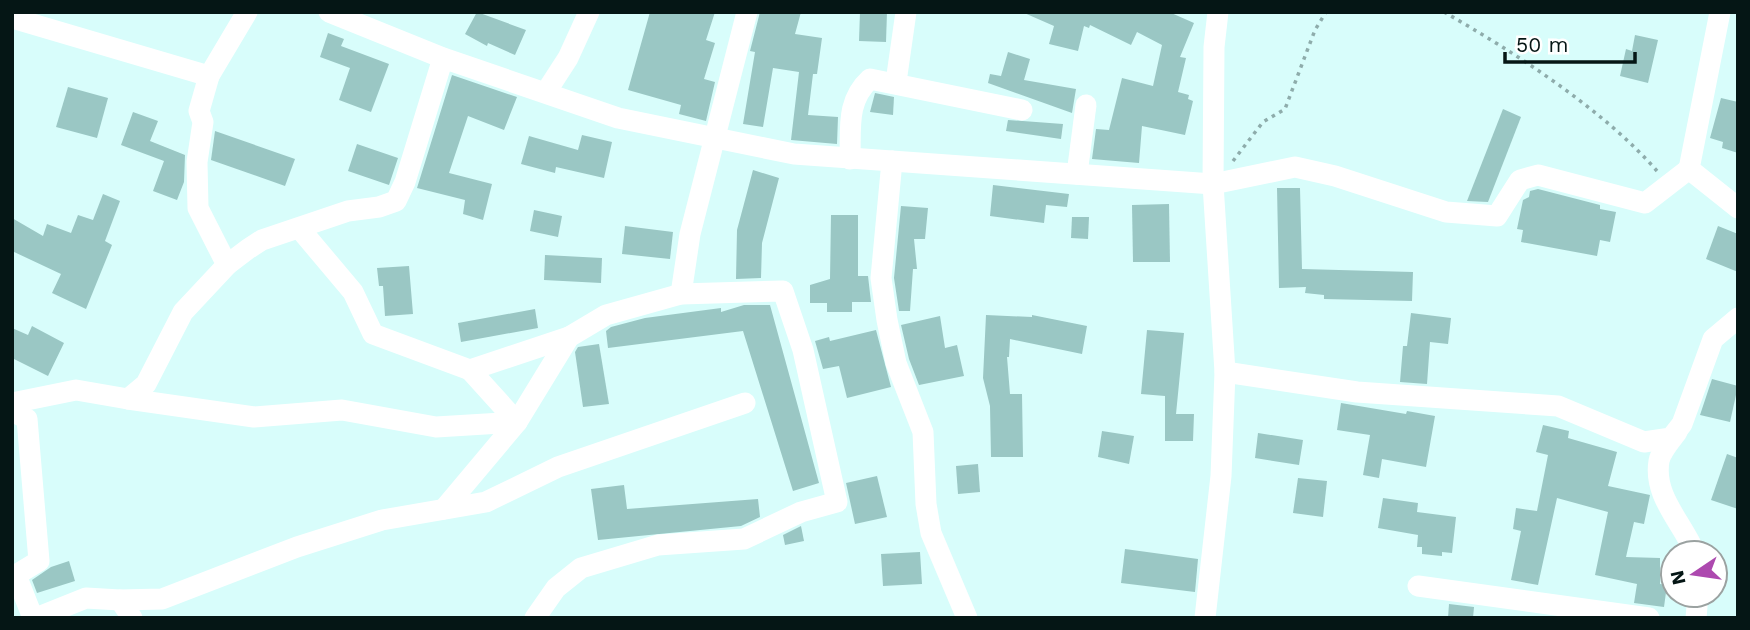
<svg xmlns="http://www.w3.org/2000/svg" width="1750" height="630" viewBox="0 0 1750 630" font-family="'Work Sans',sans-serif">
<rect width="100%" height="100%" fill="#d8fdfb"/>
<g fill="#9ac7c4">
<path d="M477,12L526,30L515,55L488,43L487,46L465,34Z"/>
<path d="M650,12H715L706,40L715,43L704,79L715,82L706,121L679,114L681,105L628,90Z"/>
<path d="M760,12H801L795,34L822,38L817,74H813L808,115L838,117L837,144L791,140L799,72L773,68L763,127L743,124L755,52L750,51Z"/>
<path d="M860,12H887L886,42L859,41Z"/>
<path d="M1022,12H1169L1194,23L1180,57L1186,58L1178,92L1189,95L1188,99L1193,101L1185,135L1142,126L1139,163L1092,159L1096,129L1109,130L1122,78L1153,86L1162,45L1137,32L1131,45L1090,25L1089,28L1084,26L1078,51L1049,44L1054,26Z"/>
<path d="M328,33L344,39L341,46L389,64L371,112L339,100L350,68L320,57Z"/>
<path d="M1635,35L1658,40L1648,83L1620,76L1626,49L1632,51Z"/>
<path d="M1008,52L1030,59L1024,80L1076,89L1072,113L988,83L990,74L1001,76Z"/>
<path d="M452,75L517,97L504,130L468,116L449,173L492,184L483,220L463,214L465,200L417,188Z"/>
<path d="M68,87L108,98L97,138L56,127Z"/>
<path d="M875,93L894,97L893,115L870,112Z"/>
<path d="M1721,98L1738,102V153L1722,148L1723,142L1710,138Z"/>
<path d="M1503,109L1521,117L1488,202L1467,201Z"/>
<path d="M133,112L158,121L150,141L185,155L184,182L177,200L153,191L164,161L121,145Z"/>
<path d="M1008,120L1063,124L1061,139L1006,131Z"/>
<path d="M215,131L295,159L285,186L211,160Z"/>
<path d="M582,135L612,142L604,178L556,167L555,173L521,164L529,136L578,150Z"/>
<path d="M357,144L398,158L389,185L348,171Z"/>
<path d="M753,170L779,178L762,243L761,278L736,279L737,230Z"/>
<path d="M993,185L1069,194L1067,207L1046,205L1044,223L990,216Z"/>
<path d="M1277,188H1300L1302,269L1413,272L1412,301L1324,299V295L1305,293L1306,287L1279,288Z"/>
<path d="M1538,189L1600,205V209L1616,212L1610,242L1600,240L1597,256L1521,242L1523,230L1517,229L1523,200L1529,197L1530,191Z"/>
<path d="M103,194L120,201L105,241L112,245L86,309L52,293L61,274L12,251V218L43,236L47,224L71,233L78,215L93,220Z"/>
<path d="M1169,204L1170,262H1133L1132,205Z"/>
<path d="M901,206L928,208L925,239H914L917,269H913L910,311H899L894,278Z"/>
<path d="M534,210L562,216L558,237L530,231Z"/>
<path d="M831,215H858V276H868L871,302H852V312H827V303H810V285L830,279Z"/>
<path d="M1072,217H1089L1088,239L1071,238Z"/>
<path d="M625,226L673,232L670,259L622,254Z"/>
<path d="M1718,226L1738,234V272L1706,259Z"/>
<path d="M545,255L602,258L601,283L544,280Z"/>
<path d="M409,266L413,314L385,316L383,286H379L377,268Z"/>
<path d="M744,305H770L819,483L793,491L743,331L608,348L606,331L611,327L645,318L721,308V312Z"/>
<path d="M535,309L538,328L461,342L458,323Z"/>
<path d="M1411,313L1451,318L1448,344L1430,342L1427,384L1400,382L1403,346H1407Z"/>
<path d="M986,315L1032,317V315L1087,326L1082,354L1010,339L1009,357H1007L1010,394H1022L1023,457H991L990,406L983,378Z"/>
<path d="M940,316L945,348L957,345L964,376L919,385L909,359L901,325Z"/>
<path d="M32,326L64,343L48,376L12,358V328L28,335Z"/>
<path d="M876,330L891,387L847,398L839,366L823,369L815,341L829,337L830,341Z"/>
<path d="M1147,330L1184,333L1176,414H1194L1193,441H1165V396L1141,394Z"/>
<path d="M599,344L609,404L583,407L575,352L578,347Z"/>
<path d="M1712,379L1738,386L1730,422L1700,415Z"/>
<path d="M1341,403L1406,414L1407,411L1435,416L1426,467L1382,459L1379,478L1363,475L1370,435L1337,430Z"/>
<path d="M1543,425L1569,431L1568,438L1617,452L1608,486L1650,495L1644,524L1634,522L1626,557L1660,558V584L1667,585L1664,607L1634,603L1637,584L1595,575L1608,512L1557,498L1538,585L1511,580L1521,531L1513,529L1516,508L1537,511L1548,455L1536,452Z"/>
<path d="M1102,431L1134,436L1129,464L1098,457Z"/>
<path d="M1258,433L1303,440L1299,465L1255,458Z"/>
<path d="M1727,454L1738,458V509L1711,500Z"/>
<path d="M978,464L980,492L958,494L956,466Z"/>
<path d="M877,476L887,517L855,524L846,483Z"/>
<path d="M1298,478L1327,481L1323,517L1293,513Z"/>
<path d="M624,485L627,509L758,499L760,517L741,526L598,540L591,489Z"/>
<path d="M1383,498L1418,503L1417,512L1456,517L1452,553L1442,552V556L1422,554V547H1417L1418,535L1378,528Z"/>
<path d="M801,526L804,541L785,545L783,535Z"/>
<path d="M1125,549L1198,559L1195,592L1121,583Z"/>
<path d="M920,552L922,584L883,586L881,554Z"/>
<path d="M69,561L75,581L37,593L32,580L51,567Z"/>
<path d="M1449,604L1474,607L1473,618H1448Z"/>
</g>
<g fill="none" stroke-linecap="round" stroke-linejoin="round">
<g stroke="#8eacab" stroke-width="3.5" stroke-dasharray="3.5 5" stroke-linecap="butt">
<path d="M1444,12C1514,52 1604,110 1657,171"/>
<path d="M1233,161L1263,122L1285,109L1315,30L1326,12"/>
</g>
<g stroke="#fff" stroke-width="21">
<path d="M329,12L443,58L618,118L794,154L1213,184L1295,167L1335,176L1446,212L1497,216L1520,180L1538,175L1645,203L1689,169"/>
<path d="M1720,12L1689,169L1738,208"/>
<path d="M12,18L209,76L247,12"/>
<path d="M209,76L199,111L203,122L197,162L198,208L227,265"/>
<path d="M896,82L906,12"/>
<path d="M546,92L568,58L589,12"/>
<path d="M850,159C851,128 846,101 870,79L1022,110"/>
<path d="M892,161L881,278L887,320L896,363L923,432L926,504L931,533L967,618"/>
<path d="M1077,174L1086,105"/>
<path d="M300,229L353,292L373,334L470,370L569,337"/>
<path d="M681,294L690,234L747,12"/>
<path d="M1225,372L1357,392L1558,406L1644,442L1671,438L1682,424L1713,339L1738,318"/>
<path d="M128,399L254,417L342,410L436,427L517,422L470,370"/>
<path d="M12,403L76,390L128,399L146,384L183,312L227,265L248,249L262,240L348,211L379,207L396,201L405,182L443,58"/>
<path d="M12,411L27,419L39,561L16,575L33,618"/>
<path d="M1677,432C1671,440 1661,451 1659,461C1653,496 1682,522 1695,553"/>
<path d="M444,509L517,422L569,337L606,315L681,294L783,291L803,350L837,502L801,512L744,539L658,545L581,568L556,588L535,618"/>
<path d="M1418,586L1649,618"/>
<path d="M120,600L162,599L297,547L382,520L486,502L558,467L745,403"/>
<path d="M36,618L86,598L120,600L132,618"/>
<path d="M1205,618L1221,476L1225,372L1213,184L1214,47L1218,12"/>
<path d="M1696,618L1698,595"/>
</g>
</g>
<rect width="1750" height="630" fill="none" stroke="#051615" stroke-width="28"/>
<g transform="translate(1694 574) rotate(257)"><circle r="33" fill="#ffffff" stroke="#9ba2a1" stroke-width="2"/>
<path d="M0-5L12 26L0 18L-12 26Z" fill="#ad49af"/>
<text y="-10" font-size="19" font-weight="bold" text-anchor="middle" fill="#051615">N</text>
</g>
<path d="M1505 52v10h130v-10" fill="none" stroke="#051615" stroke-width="3.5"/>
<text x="1516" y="52" font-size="21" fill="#051615" stroke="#ffffff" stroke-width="5" paint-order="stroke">50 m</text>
</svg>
